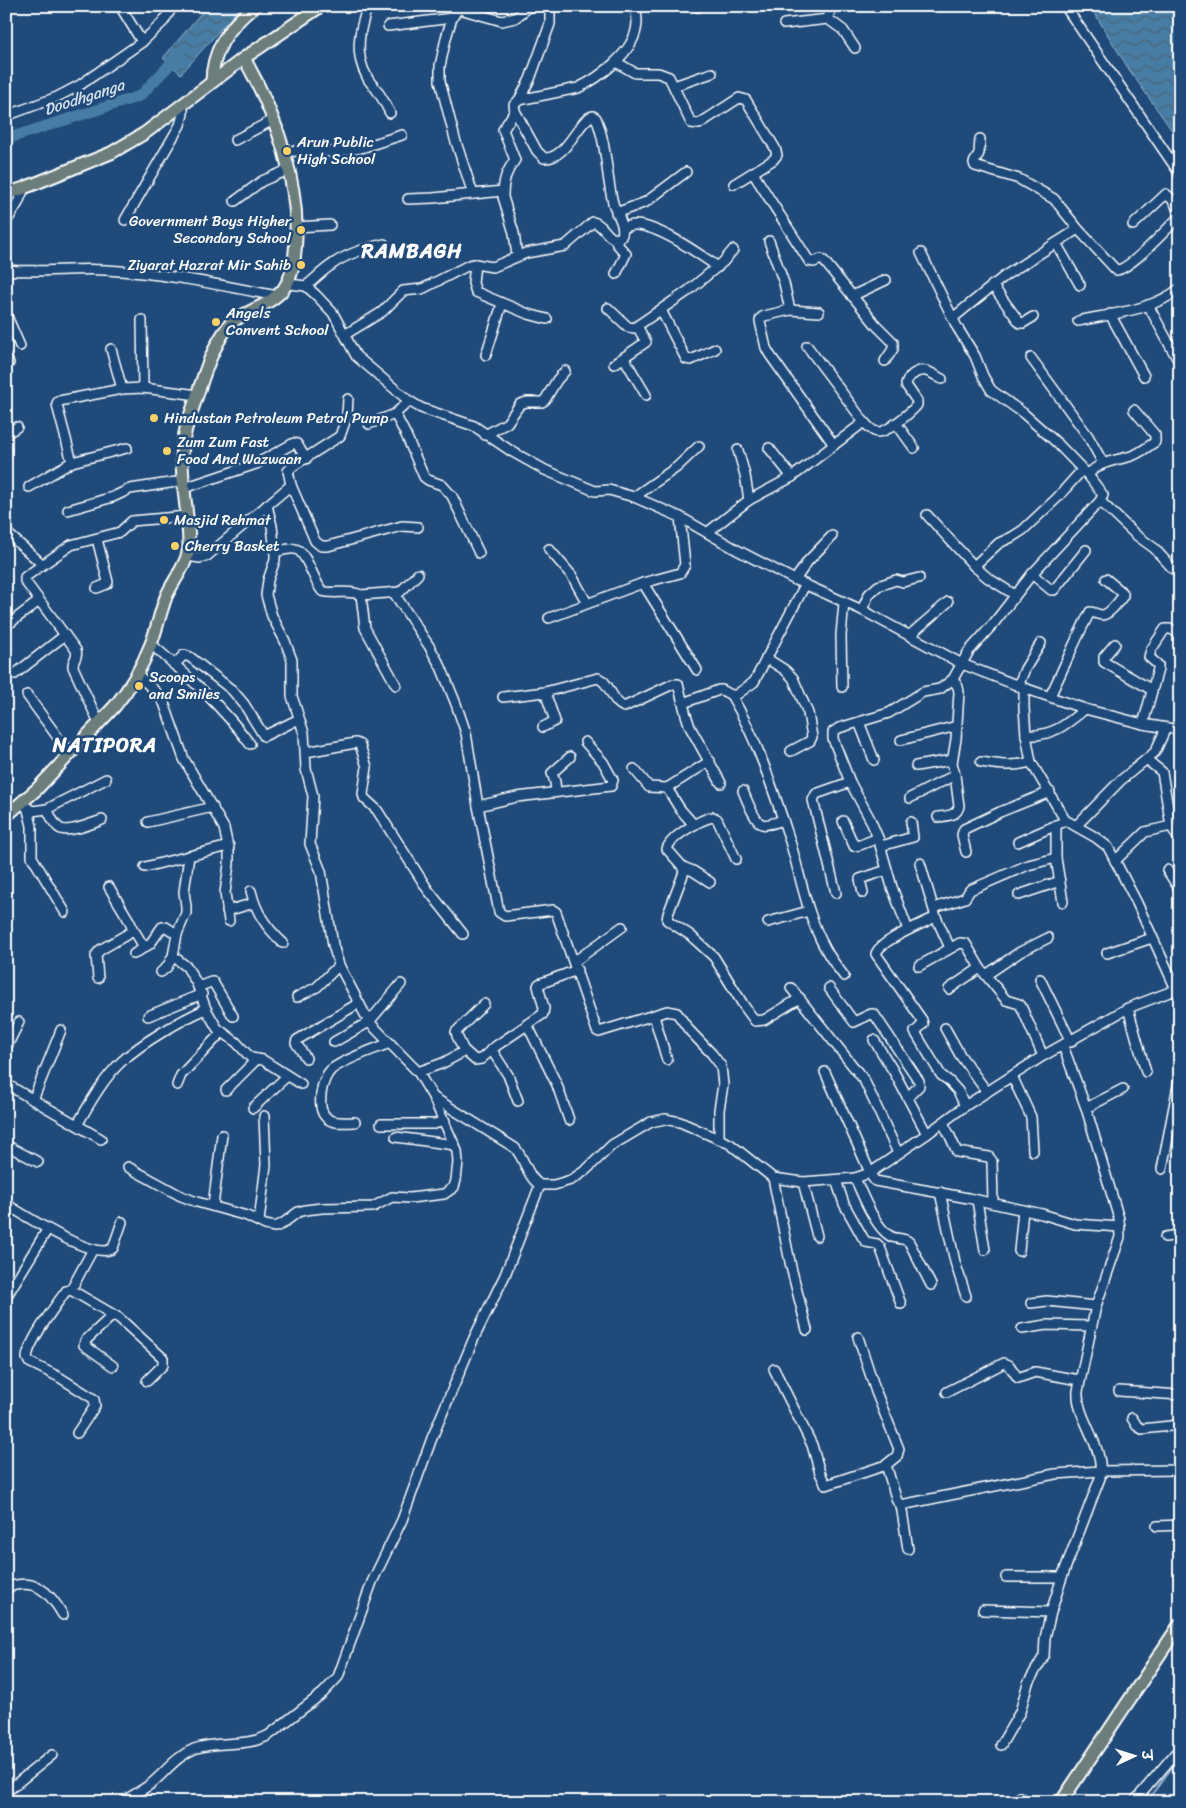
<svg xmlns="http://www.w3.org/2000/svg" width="1186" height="1808" viewBox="0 0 1186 1808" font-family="Sriracha,'Playpen Sans Deva',sans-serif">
<defs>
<pattern id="water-waves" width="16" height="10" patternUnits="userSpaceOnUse" patternTransform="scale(1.25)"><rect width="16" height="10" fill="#477ca4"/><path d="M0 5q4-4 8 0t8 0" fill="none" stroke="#4a6478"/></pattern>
</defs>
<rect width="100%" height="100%" fill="#1f4a7a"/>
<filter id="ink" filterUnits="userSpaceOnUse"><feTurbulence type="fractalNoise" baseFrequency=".02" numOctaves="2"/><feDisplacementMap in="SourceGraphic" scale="10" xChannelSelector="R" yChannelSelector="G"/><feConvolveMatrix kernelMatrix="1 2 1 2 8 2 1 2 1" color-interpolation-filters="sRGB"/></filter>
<g filter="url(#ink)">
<g fill="url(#water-waves)" stroke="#91b0c8">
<path d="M207,6H241L181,74L163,58Z"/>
<path d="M1090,6H1180V142L1128,68Z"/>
</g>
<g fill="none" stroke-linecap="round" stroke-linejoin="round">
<path stroke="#91b0c8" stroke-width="2" d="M1146,1802L1180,1757"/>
<path stroke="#477ca4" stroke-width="11" d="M6,139L140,96L180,54"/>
<g stroke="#fff" stroke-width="12">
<g id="minor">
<path d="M120,6L142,42"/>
<path d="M368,6C359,30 354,54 367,77C369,82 373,85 376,89C382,97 386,105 390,113"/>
<path d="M449,6L502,21L515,18L530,6"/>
<path d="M697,6L698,7"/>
<path d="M1065,6L1180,174"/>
<path d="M457,10L452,18L446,38L440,66V81L455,139L473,194"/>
<path d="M828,19L843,30L855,48"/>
<path d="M784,24L828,19L831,6"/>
<path d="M388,26L452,18"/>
<path d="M616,62L635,73H658L669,77L691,123L699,124L739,98L746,100L775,148L777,155L773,160L734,184"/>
<path d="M674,86L712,73"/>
<path d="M519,100L530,79L550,24V6"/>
<path d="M515,111L503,130L515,160C506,172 503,181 503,197L514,233L517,256"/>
<path d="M6,116L57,97L80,85L142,42L163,22L173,6"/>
<path d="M980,139L979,153L974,163L975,166L1019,179L1054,199L1078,229L1116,270C1128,271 1167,229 1177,219L1179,214L1175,203L1180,197"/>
<path d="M235,140L273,120"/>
<path d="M284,151L336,152L361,148L402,135"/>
<path d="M753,173L809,261L814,262L821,259L824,261L876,325L893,342V349L885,361"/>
<path d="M408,199L433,198L503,191"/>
<path d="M235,201L262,181L288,170"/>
<path d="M616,213L646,202L686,172"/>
<path d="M125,220L180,125L183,114V104"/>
<path d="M6,222L18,203L24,188"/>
<path d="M1133,225L1166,194L1175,202"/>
<path d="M296,227L330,225"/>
<path d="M623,228C626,227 630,225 634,225C657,224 699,254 718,267"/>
<path d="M615,239L617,244L626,254L616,274"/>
<path d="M769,241L784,283L790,310"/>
<path d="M1056,243L1080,285"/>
<path d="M475,264L473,283L476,292L528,314L547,319"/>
<path d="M6,270C40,273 73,268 106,270C164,273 220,285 277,296"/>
<path d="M289,284L306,286L316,295L333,313L356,356L409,401L421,408L474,426L511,451L545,470L595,491L609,490L634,497L680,517L739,551L795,580L862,610L962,664L1024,688L1085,709L1143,724L1180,730"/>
<path d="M992,285L1020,323H1023L1033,317"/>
<path d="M306,286C314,280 321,272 330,266C345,254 366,248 384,244"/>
<path d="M852,296L886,280"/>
<path d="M1148,305L1179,362"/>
<path d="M608,308L628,327L634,328L688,291L723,262L733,250"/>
<path d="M661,310L686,359L691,360L715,349"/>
<path d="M819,312L790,310L764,316L761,318L760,321L766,348L770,355L834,445"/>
<path d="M6,314L20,346"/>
<path d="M1110,314L1144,376"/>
<path d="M954,317L1006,275L1078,229"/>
<path d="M142,320L143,388"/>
<path d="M1078,321C1110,314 1155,310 1180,288"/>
<path d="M346,334L382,312L403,291L422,289L469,265L475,264L493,267L526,253L565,246L593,222C605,224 608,244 621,237C627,227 616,213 613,203C606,175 607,145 596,118L593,116C579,118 567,160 544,158L537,151L515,111L514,105L519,100L578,88C599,78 631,54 636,30C638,22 637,14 635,6"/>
<path d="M807,346L864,422C868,426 872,431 877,432C886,434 911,412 917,405V401L906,385C907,380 908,378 912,375C923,366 931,373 942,379"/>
<path d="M111,349L122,389"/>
<path d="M486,355L502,304"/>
<path d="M6,357L9,363"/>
<path d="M624,358L646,395"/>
<path d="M1031,358L1088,436L1103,463"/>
<path d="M614,364L646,342L637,326"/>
<path d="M348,399L347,416L340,436L293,466L288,471L291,485L315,541L321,546H328L402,526L418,527"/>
<path d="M395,414L406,435L424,477L428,480L442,485L452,496L479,553"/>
<path d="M896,423L914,448"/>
<path d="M369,424L395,414L409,401"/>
<path d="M6,434L17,427"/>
<path d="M485,435L507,423L520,404L527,402H542L545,400L557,380L565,371"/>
<path d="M769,448L792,477"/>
<path d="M738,450L745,475L749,500"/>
<path d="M72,462L127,448"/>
<path d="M1088,475C1099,461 1115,461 1131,456C1139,454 1147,447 1155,442V435L1134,410"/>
<path d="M29,487L72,462L58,409L57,403L59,401L122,389L143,388L198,395"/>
<path d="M184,488L256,464L294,443L297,444L306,459"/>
<path d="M634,497L677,467L699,446"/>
<path d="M1100,501L1136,535L1154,548L1173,569H1176L1180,567"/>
<path d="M68,510L113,497L130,489L183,481"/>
<path d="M927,515L974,566L988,578L1015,595"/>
<path d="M6,532L42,564"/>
<path d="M708,532L749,500L792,477L864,422"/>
<path d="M549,549L572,576L587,603"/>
<path d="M275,552C281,551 289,548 295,549C306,550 314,582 322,591C335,595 349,589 361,595L365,628L396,685"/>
<path d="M187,556L200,558L207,556L291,485"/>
<path d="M974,566L999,543L1012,537L1023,530L1057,498L1082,470"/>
<path d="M1032,574L1051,590H1054L1086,550"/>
<path d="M795,580L808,561L832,536"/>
<path d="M643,583L697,670"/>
<path d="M97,588L107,584L108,582L97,539"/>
<path d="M394,593L429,646L441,667L456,704L466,733L478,806L499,912L505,916L553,910L556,912L597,1031L599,1032L667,1011L677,1013L689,1030L712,1054L721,1066L723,1085L719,1110V1138"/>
<path d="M361,595L400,592L418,574"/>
<path d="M862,610L869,594L878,586L896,580L903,582L919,578"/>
<path d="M549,618L643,583L680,573L685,565L680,517"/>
<path d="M6,626L39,601"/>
<path d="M910,635L948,602"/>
<path d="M151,644C187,675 222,706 250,744"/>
<path d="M1115,644L1104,657V662L1152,690"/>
<path d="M766,658L785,670L793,678L808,713L812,737L810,741L791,751"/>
<path d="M174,665L184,655L190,657L232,690L244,704L264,736L299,719"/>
<path d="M15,674L65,635"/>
<path d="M137,674L156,692L164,703L184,759L224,828L229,852V864L225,893L229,921"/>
<path d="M1018,686L1025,669L1041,643"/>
<path d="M842,687L841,635L844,603"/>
<path d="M1024,688V708L1026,735L1031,762L1065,820L1095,837L1108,847L1137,903L1180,998"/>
<path d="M27,695L70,754"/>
<path d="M731,695C756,737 772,786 787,832C800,870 805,912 825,948C830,958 837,967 844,976"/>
<path d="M1050,696C1064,668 1075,640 1090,612C1094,612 1098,615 1102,615C1109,615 1119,601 1123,596V593L1106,579"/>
<path d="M503,697L545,692L598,678C611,683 611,702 624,707L673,684H678L686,715L690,727L721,783"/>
<path d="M683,703L719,690H722L731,695H736L754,682L805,585"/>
<path d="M859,722L874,760"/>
<path d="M99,723L73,667C72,660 79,657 76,650L25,581V577L71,545L120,532L132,521L187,516"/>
<path d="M1143,724L1158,669V665L1149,657L1151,650L1165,629H1171L1180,634"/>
<path d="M543,727L555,721L545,692"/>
<path d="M1026,735C1051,737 1066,725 1085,709"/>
<path d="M901,740L957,726"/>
<path d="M306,752L350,744L356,743L360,745L367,767L363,794L364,798L377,810L428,890L463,934"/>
<path d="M1147,760L1162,772L1171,826L1180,841"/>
<path d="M981,762C999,765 1014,767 1031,762"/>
<path d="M916,766L952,760"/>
<path d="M634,769L649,787L667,788L710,761"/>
<path d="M667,788L680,809L694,825"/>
<path d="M556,791L555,782L552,773L570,757"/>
<path d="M743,791C746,798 755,822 762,824C767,826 777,822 783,820"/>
<path d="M910,798L955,775"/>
<path d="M25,806L32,811L47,809L106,779"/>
<path d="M478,806L517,797L611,786L613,780L603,762L585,742"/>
<path d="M47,809C50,814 53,823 58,827C65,835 93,823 102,820"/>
<path d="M28,810L32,826V857L65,912"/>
<path d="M938,817C947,816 957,816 959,806L955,775L952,763L956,739L959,692L958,687L953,679"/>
<path d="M843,821L854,846L860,845L878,838"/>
<path d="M148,822L213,807"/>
<path d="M1056,825V858L1063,902"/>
<path d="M1076,826L1120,781L1155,752L1166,728"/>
<path d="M1018,842L1061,823"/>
<path d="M881,846L913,837L911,822"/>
<path d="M966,852L962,835L964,829L1000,812L1050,792"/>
<path d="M736,859L717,819L713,817C701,819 670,837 667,849L682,866L684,872L668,914L667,920L690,935L714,957L744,1006L755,1021L764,1020L800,998"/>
<path d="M1115,861L1145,832L1171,826"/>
<path d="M920,863L936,917L950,948"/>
<path d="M145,867L229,846"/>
<path d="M683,867L693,871L710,882"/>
<path d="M1167,870L1180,890"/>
<path d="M109,887L130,922L133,931"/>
<path d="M251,891C256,913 267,928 283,943"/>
<path d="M836,893L813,800L816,794L850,782"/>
<path d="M863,893L860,879L887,870"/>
<path d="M1019,895L1060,881"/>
<path d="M934,908L965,898L970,890L1028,865L1056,858"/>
<path d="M227,911L254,903"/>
<path d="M936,917C923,923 878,942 876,954L922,1020L923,1024L915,1032L941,1075L949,1081L958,1091L965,1106"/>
<path d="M768,922L809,911"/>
<path d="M908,930L892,887L878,838L870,819L850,782L833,739V732L839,728L889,713L923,692L940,689L953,679L969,651L994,623L1032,574L1100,501L1103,495L1088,475L1057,443L1023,413L991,390L983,376L975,356L957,327L921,253"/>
<path d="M1107,953L1152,938"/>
<path d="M134,954L150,944L162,927H166L177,934"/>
<path d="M173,956L187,967L197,984L206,1009L217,1028L236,1042L251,1058L263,1060L301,1084"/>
<path d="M575,961L622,927"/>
<path d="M919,966L960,943L966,944L980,968L1006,1000L1019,1004L1021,1006L1043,1056"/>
<path d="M161,972L167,967L173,956L177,934L186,913V906L184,892L189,856"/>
<path d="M986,975L1020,952L1048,938"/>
<path d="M98,978L96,955L100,950L133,931L135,932L144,947"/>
<path d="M1040,979L1071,1042"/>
<path d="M198,987L211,982H213L233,1016"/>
<path d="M791,988L864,1080L898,1153"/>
<path d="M829,988L854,1022L871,1014H874L919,1081V1086L908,1097"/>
<path d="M949,989L980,968"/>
<path d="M297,997L317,987L339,965"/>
<path d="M1128,1008L1146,1072"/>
<path d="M148,1016L202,994"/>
<path d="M654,1016L667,1060"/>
<path d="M527,1024L557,1085L569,1120"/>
<path d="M945,1028L960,1055L987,1092"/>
<path d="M874,1040L894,1072L927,1134"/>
<path d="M334,1042L369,1022L401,984"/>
<path d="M6,1048L19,1022"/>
<path d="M491,1049L508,1075L518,1101"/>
<path d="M464,1051L457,1036L456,1032L484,1004"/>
<path d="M306,1058L296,1043L297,1040L359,1003"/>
<path d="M418,1072L443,1063L465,1051L475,1060L481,1059L496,1046L543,1014L544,1008L538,986L539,984L577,970"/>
<path d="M825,1072L872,1177L875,1181L968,1198L1042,1214L1075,1224L1120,1227"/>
<path d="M1012,1076L1031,1117L1033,1151"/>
<path d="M6,1084L101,1139"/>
<path d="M177,1085L181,1075L222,1032"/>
<path d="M226,1090L257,1059"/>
<path d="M433,1097L515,1148C525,1159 527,1177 540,1185H554L571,1180L586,1170L612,1145L651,1122L665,1119L680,1122L730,1144L773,1178L803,1182L855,1178L870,1173L927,1134L965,1106L1043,1056L1128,1008L1180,988"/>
<path d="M33,1100L61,1030"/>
<path d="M253,1108L287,1076"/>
<path d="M1086,1108L1123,1089"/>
<path d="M355,1122C347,1122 335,1124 328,1119C315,1110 321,1078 332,1069C347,1058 372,1050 390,1043"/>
<path d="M943,1123L949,1134L957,1152L989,1157L992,1161L993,1203"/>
<path d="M381,1124H434L445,1121"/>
<path d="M77,1125C90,1103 103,1079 121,1062C141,1043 181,1020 206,1009"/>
<path d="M396,1137L455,1145"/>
<path d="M6,1145L38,1162"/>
<path d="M128,1167L181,1196L197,1202L247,1216L265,1225L275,1227L282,1224L298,1212L305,1210L322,1208L373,1207L392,1197L410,1198L444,1194L454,1187L456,1180L458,1162L457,1151L433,1097L418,1072L369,1022L339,965L333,945L321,871L310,844L313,796L306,769L304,733L292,696V660L285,641L272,616L266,595L268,580L275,560V552L272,526L267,505"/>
<path d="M1162,1169L1180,1075"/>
<path d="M773,1178L791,1267L807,1330"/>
<path d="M855,1178C862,1194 875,1227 890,1236C897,1240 903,1237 909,1242L931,1285"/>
<path d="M836,1180L844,1204L863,1238L866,1242L877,1244L880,1247L901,1304"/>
<path d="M803,1182L817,1236"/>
<path d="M940,1192L955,1262L966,1296"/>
<path d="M977,1200L985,1250"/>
<path d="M6,1204C24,1215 96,1262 113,1248L122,1222"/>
<path d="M213,1206L222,1135"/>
<path d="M6,1217L12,1208"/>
<path d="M259,1221L266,1165L264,1116"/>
<path d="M1165,1237L1180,1235"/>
<path d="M1019,1251L1023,1210"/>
<path d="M71,1290L93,1249"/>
<path d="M6,1297L47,1230"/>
<path d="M1031,1303L1047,1301L1096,1306"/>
<path d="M1022,1329L1046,1325L1090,1326"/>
<path d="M858,1337L876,1392L899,1449L897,1456L886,1465L897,1501L901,1505L1055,1474L1101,1471L1180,1470"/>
<path d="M113,1366L84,1345L85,1341L113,1315"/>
<path d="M774,1369L812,1445L820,1473L826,1485L886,1465"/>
<path d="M1119,1391L1180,1395"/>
<path d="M947,1392L1004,1363L1009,1365L1018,1378L1035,1372L1079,1380"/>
<path d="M1132,1418L1137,1426L1142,1429L1180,1425"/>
<path d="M77,1433L95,1406L94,1399L59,1377L29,1362L27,1358C28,1342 56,1305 66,1291L71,1290L119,1318L163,1358V1365L147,1381"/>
<path d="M901,1505L908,1549"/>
<path d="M1157,1526L1180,1525"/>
<path d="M1006,1577H1062"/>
<path d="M6,1588C35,1577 49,1591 63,1615"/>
<path d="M983,1610L1051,1612"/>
<path d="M1001,1745L1020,1712L1028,1683L1044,1656L1045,1638L1051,1612L1062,1577L1100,1478C1105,1445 1076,1419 1078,1391L1096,1306L1120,1237L1119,1219L1086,1108L1063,1046"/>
<path d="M6,1792L52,1755"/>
<path d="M123,1802C133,1795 143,1790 152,1783C166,1771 177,1756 194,1749C218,1740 246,1748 269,1735L323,1693L338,1677L372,1582L402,1520L432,1438L474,1338L505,1275L540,1185"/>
<path d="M1012,1802L1020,1797L1028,1802"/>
<path d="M1134,1802L1180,1748"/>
</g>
</g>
<g stroke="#fff" stroke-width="15">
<g id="major">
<path d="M212,82C212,50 230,25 255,6"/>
<path d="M6,194L24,188L111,153L145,133L244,58L321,6"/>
<path d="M6,816L37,789L115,706C130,688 142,667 151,644C157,629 160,613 166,597C173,580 190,562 189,542C188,501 174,459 189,419C200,389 208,354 227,328C233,319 242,316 251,311C282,297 292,286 295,252C302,186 276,115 244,58"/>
<path d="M1061,1802L1180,1624"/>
</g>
</g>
<use href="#minor" stroke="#1f4a7a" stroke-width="9"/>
<use href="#major" stroke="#6c7e7c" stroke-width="11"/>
</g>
</g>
<g fill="#ffd166" stroke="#1f4a7a" stroke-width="2">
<circle cx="287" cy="151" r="5"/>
<circle cx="301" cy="230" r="5"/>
<circle cx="301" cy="265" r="5"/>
<circle cx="216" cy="322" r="5"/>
<circle cx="154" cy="418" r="5"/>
<circle cx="167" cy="451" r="5"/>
<circle cx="164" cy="520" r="5"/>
<circle cx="175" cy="546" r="5"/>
<circle cx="139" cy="686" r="5"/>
</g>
<g text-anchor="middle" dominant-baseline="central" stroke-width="5" stroke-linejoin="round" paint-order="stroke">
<g font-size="15" fill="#fff" stroke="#1f4a7a" text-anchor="start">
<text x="297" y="142">Arun Public<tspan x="297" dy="17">High School</tspan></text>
<text x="291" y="221" text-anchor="end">Government Boys Higher<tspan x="291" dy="17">Secondary School</tspan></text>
<text x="291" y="265" text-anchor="end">Ziyarat Hazrat Mir Sahib</text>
<text x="226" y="313">Angels<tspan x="226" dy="17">Convent School</tspan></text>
<text x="164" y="418">Hindustan Petroleum Petrol Pump</text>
<text x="177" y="442">Zum Zum Fast<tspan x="177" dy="17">Food And Wazwaan</tspan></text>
<text x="174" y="520">Masjid Rehmat</text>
<text x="185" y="546">Cherry Basket</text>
<text x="149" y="677">Scoops<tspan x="149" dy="17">and Smiles</tspan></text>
</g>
<g font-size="16" font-style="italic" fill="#d1dee8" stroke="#1f4a7a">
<text transform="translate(84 97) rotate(-18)">Doodhganga</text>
</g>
<g font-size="20" font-weight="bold" letter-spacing="1" fill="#fff" stroke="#1f4a7a">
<text x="412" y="251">RAMBAGH</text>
<text x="105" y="745">NATIPORA</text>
</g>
</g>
<rect width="1186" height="1808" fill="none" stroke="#1f4a7a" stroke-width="25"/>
<rect x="12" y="12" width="1161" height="1783" fill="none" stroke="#fff" stroke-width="2" filter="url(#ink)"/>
<g transform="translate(1134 1756) rotate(86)" stroke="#1f4a7a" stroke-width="4" paint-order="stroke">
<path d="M0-4L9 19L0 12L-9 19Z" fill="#ffffff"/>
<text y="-8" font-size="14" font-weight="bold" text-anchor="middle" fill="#ffffff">उ</text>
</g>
</svg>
